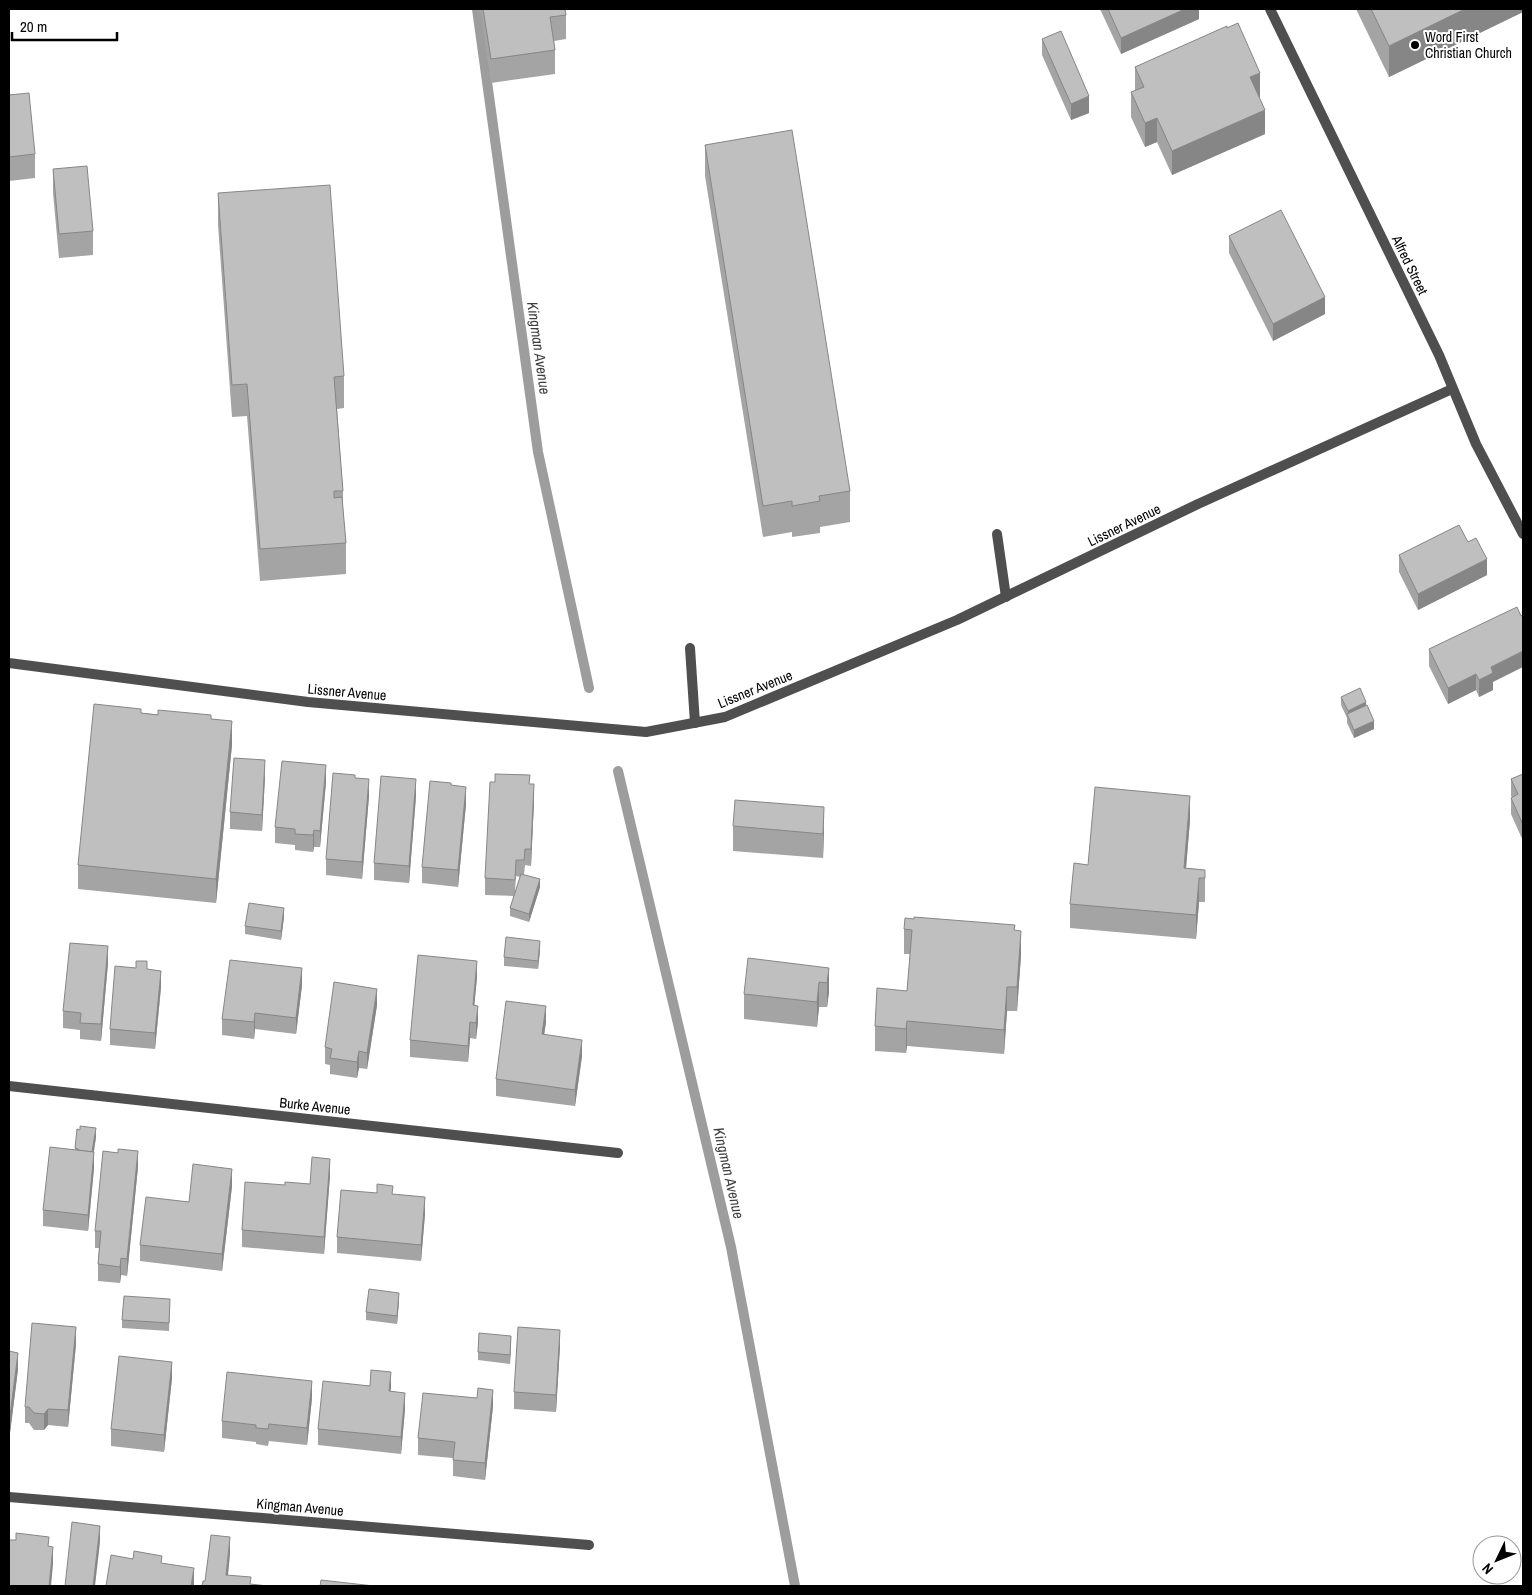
<svg xmlns="http://www.w3.org/2000/svg" width="1532" height="1595" viewBox="0 0 1532 1595" font-family="'Archivo Narrow',sans-serif">
<rect width="100%" height="100%" fill="#fff"/>
<g fill="none" stroke-linecap="round" stroke-linejoin="round">
<g stroke="#9d9d9d" stroke-width="10">
<path d="M477,9L538,452L589,688"/>
<path d="M618,771L731,1247L795,1586"/>
</g>
<g stroke="#4f4f4f" stroke-width="10">
<path d="M997,534L1006,597"/>
<path d="M690,648L695,723"/>
</g>
<g stroke="#4f4f4f" stroke-width="10">
<path d="M1270,9L1439,355L1476,444L1523,534"/>
<path d="M9,663L308,702L646,732L725,717L957,620L1198,504L1452,389"/>
<path d="M9,1086L618,1153"/>
<path d="M9,1497L589,1545"/>
</g>
</g>
<g fill="#a4a4a4" fill-rule="evenodd">
<path d="M480,9H565L566,15V39L554,41L555,50V74L491,83Z"/>
<path d="M1100,9H1199V19L1121,54Z"/>
<path d="M1356,9H1523V12L1389,77Z"/>
<path d="M1042,39L1089,113L1071,120L1042,55Z"/>
<path d="M1135,67L1260,97H1259L1265,134L1172,175L1157,142L1145,147L1131,117V92L1135,91Z"/>
<path d="M9,95L35,154V178L9,181Z"/>
<path d="M705,145L850,491V522L820,527V533L792,537V532L763,537L705,176Z"/>
<path d="M53,169L93,231V255L59,258L53,193Z"/>
<path d="M218,193L344,376V408L337,409L343,491V509L346,543V574L260,581L247,416L232,417L218,225Z"/>
<path d="M1229,236L1325,314L1273,341L1229,253Z"/>
<path d="M1468,542L1487,575L1418,610L1399,572V555Z"/>
<path d="M1429,649L1493,682V690L1479,697L1476,690L1448,704L1429,666Z"/>
<path d="M1341,697L1366,706L1374,729L1354,738L1347,723V718L1341,705Z"/>
<path d="M141,713L211,719L232,745L216,903L78,889V865Z"/>
<path d="M1523,774V841L1511,814V798L1512,797L1511,796V779Z"/>
<path d="M265,777L262,831L230,829V812Z"/>
<path d="M355,778L369,796L362,879L326,875V859Z"/>
<path d="M326,782L320,847H314L313,852L295,850V845L275,843V827Z"/>
<path d="M530,784L534,801L531,866L525,865L524,875L540,887L529,922L510,916V908L514,896L485,895V878ZM516,876L520,877L515,892Z"/>
<path d="M451,785L466,804L458,887L422,883V867Z"/>
<path d="M416,796L409,883L374,880V863Z"/>
<path d="M1190,820L1186,868L1205,870V902H1199L1196,939L1070,928V904Z"/>
<path d="M733,826L824,831L823,858L733,851Z"/>
<path d="M284,917L281,940L245,934V926Z"/>
<path d="M904,929L1015,930L1021,955L1017,1011H1007L1004,1054L907,1046L906,1053L875,1051V1026L907,991L910,954H904Z"/>
<path d="M540,950L538,969L504,966V957Z"/>
<path d="M108,963L101,1041L80,1039V1030L63,1028V1011Z"/>
<path d="M136,968L147,969L161,987L155,1049L110,1045V1029Z"/>
<path d="M829,968V992L827,1007H819L817,1027L744,1019V994Z"/>
<path d="M477,977L474,1005L478,1022L476,1039L470,1038L468,1062L410,1057V1040Z"/>
<path d="M302,985L296,1034L255,1029L254,1039L222,1035V1019Z"/>
<path d="M377,1005L367,1069L359,1068L357,1078L330,1074V1065L325,1064V1047Z"/>
<path d="M546,1022L544,1034L582,1056L575,1106L496,1096V1079Z"/>
<path d="M77,1129L96,1137L94,1152V1168L88,1231L43,1226V1210L75,1150Z"/>
<path d="M138,1167L127,1276L121,1275L120,1283L98,1281V1264L99,1248H95V1231Z"/>
<path d="M330,1175L324,1254L242,1247V1230L285,1185L310,1184Z"/>
<path d="M232,1186L222,1271L140,1261V1245L189,1202Z"/>
<path d="M393,1194L425,1214L421,1261L337,1253V1237Z"/>
<path d="M399,1301L397,1324L366,1320V1312Z"/>
<path d="M170,1308L169,1331L122,1328V1320Z"/>
<path d="M76,1344L68,1427L48,1425L44,1430H34L29,1423H25V1407Z"/>
<path d="M511,1344L510,1364L478,1360V1352Z"/>
<path d="M560,1346L556,1412L514,1409V1392Z"/>
<path d="M9,1351L18,1369L10,1433L9,1432Z"/>
<path d="M172,1378L164,1452L111,1446V1429Z"/>
<path d="M390,1391L405,1409L401,1454L318,1445V1429Z"/>
<path d="M312,1398L307,1445L269,1441L268,1446L256,1444V1442L222,1438V1421Z"/>
<path d="M493,1406L485,1480L453,1476V1458L418,1455V1438Z"/>
</g>
<g fill="#868686">
<path d="M1185,9H1199V19L1121,54V38Z"/>
<path d="M1465,9H1523V12L1389,77V46Z"/>
<path d="M1260,73V97L1250,101V77Z"/>
<path d="M1089,96V113L1071,120V104Z"/>
<path d="M1265,110V134L1172,175V151Z"/>
<path d="M1157,118V142L1145,147V123Z"/>
<path d="M1325,297V314L1273,341V324Z"/>
<path d="M1487,559V575L1418,610V594Z"/>
<path d="M1523,651V667L1493,682V690L1479,697V680L1491,667Z"/>
<path d="M1476,674V690L1448,704V688Z"/>
<path d="M1366,702V710L1348,716V711Z"/>
<path d="M232,721V745L216,903V879Z"/>
<path d="M1374,721V729L1354,738V730Z"/>
<path d="M265,760V777L262,831V815Z"/>
<path d="M326,765V782L320,847V831Z"/>
<path d="M369,779V796L362,879V862Z"/>
<path d="M416,779V796L409,883V866Z"/>
<path d="M534,784V801L531,866V849Z"/>
<path d="M466,787V804L458,887V870Z"/>
<path d="M1190,796V820L1184,892V868Z"/>
<path d="M824,807V831L823,858V834Z"/>
<path d="M314,830V847L313,852V835Z"/>
<path d="M1199,878V902L1196,939V915Z"/>
<path d="M540,879V887L529,922V914Z"/>
<path d="M284,908V917L281,940V931Z"/>
<path d="M1021,931V955L1017,1011V987Z"/>
<path d="M540,941V950L538,969V961Z"/>
<path d="M108,946V963L101,1041V1024Z"/>
<path d="M477,961V977L473,1021V1005Z"/>
<path d="M302,968V985L296,1034V1018Z"/>
<path d="M829,968V992L827,1007V983Z"/>
<path d="M161,971V987L155,1049V1033Z"/>
<path d="M819,982V1007L817,1027V1002Z"/>
<path d="M1007,987V1011L1004,1054V1030Z"/>
<path d="M377,989V1005L367,1069V1053Z"/>
<path d="M478,1006V1022L476,1039V1023Z"/>
<path d="M546,1006V1022L542,1050V1034Z"/>
<path d="M255,1013V1029L254,1039V1022Z"/>
<path d="M907,1021V1046L906,1053V1029Z"/>
<path d="M470,1022V1038L468,1062V1046Z"/>
<path d="M582,1040V1056L575,1106V1090Z"/>
<path d="M359,1051V1068L357,1078V1062Z"/>
<path d="M96,1128V1137L92,1161V1153Z"/>
<path d="M138,1151V1167L127,1276V1259Z"/>
<path d="M94,1152V1168L88,1231V1215Z"/>
<path d="M330,1159V1175L324,1254V1237Z"/>
<path d="M232,1169V1186L222,1271V1254Z"/>
<path d="M425,1197V1214L421,1261V1245Z"/>
<path d="M121,1258V1275L120,1283V1267Z"/>
<path d="M399,1293V1301L397,1324V1316Z"/>
<path d="M76,1327V1344L68,1427V1410Z"/>
<path d="M560,1330V1346L556,1412V1395Z"/>
<path d="M511,1336V1344L510,1364V1355Z"/>
<path d="M18,1353V1369L10,1433V1416Z"/>
<path d="M172,1362V1378L164,1452V1435Z"/>
<path d="M391,1372V1388L389,1407V1391Z"/>
<path d="M312,1381V1398L307,1445V1428Z"/>
<path d="M493,1390V1406L485,1480V1463Z"/>
<path d="M405,1393V1409L401,1454V1437Z"/>
<path d="M48,1409V1425L44,1430V1414Z"/>
<path d="M100,1526V1542L95,1586H93Z"/>
<path d="M230,1537V1554L227,1586L226,1575Z"/>
<path d="M53,1547V1564L51,1586H49Z"/>
<path d="M194,1568V1586H191Z"/>
</g>
<g fill="#bfbfbf" stroke="#868686">
<path d="M483,9H565L566,15L550,17L555,50L491,59Z"/>
<path d="M1108,9H1185L1121,38Z"/>
<path d="M1371,9H1465L1389,46Z"/>
<path d="M1238,23L1260,73L1250,77L1265,110L1172,151L1157,118L1145,123L1131,92L1144,87L1135,67L1227,26V28Z"/>
<path d="M1061,31L1089,96L1071,104L1042,39Z"/>
<path d="M29,93L35,154L9,157V95Z"/>
<path d="M792,130L850,491L819,496L820,501L792,506V501L763,506L705,145Z"/>
<path d="M87,166L93,231L59,234L53,169Z"/>
<path d="M330,185L344,376L334,377L343,491H334V498L342,497L346,543L260,549L247,384L232,385L218,193Z"/>
<path d="M1281,210L1325,297L1273,324L1229,236Z"/>
<path d="M1459,525L1468,542L1476,538L1487,559L1418,594L1399,555Z"/>
<path d="M1517,607L1521,616L1523,615V651L1491,667L1493,673L1479,680L1476,674L1448,688L1429,649Z"/>
<path d="M1360,688L1366,702L1348,711L1341,697Z"/>
<path d="M94,704L141,709V713L158,715V710L211,715V719L232,721L216,879L78,865Z"/>
<path d="M1367,705L1374,721L1354,730L1347,714Z"/>
<path d="M234,758L265,760L262,815L230,812Z"/>
<path d="M282,761L326,765L320,831L314,830L313,835L295,834V829L275,827Z"/>
<path d="M333,773L355,775V778L369,779L362,862L326,859Z"/>
<path d="M495,774L530,775L529,784H534L531,849H525L524,860H516L515,880L485,878L490,782H495Z"/>
<path d="M1523,774V825L1511,798L1518,794L1511,779Z"/>
<path d="M381,776L416,779L409,866L374,863Z"/>
<path d="M430,781L451,783V785L466,787L458,870L422,867Z"/>
<path d="M1095,787L1190,796L1184,868L1205,870V878H1199L1196,915L1070,904L1074,863L1088,865Z"/>
<path d="M735,800L824,807L823,834L733,826Z"/>
<path d="M521,874L540,879L529,914L510,908Z"/>
<path d="M249,903L284,908L281,931L245,926Z"/>
<path d="M914,917L1015,925L1014,930L1021,931L1017,987H1007L1004,1030L907,1021L906,1029L875,1026L877,988L907,991L912,930L904,929L905,918L914,919Z"/>
<path d="M506,937L540,941L538,961L504,957Z"/>
<path d="M70,943L108,946L101,1024L80,1023L81,1013L63,1011Z"/>
<path d="M418,955L477,961L473,1005L478,1006L476,1023L470,1022L468,1046L410,1040Z"/>
<path d="M748,958L829,968L827,983L819,982L817,1002L744,994Z"/>
<path d="M230,960L302,968L296,1018L255,1013L254,1022L222,1019Z"/>
<path d="M136,961H147V969L161,971L155,1033L110,1029L115,966L136,968Z"/>
<path d="M334,982L377,989L367,1053L359,1051L357,1062L330,1058L332,1049L325,1047Z"/>
<path d="M506,1001L546,1006L542,1034L582,1040L575,1090L496,1079Z"/>
<path d="M80,1126L96,1128L92,1152L78,1150V1149L75,1148L77,1129L80,1130Z"/>
<path d="M50,1147L94,1152L88,1215L43,1210Z"/>
<path d="M118,1149L138,1151L127,1259L121,1258L120,1267L98,1264L101,1231H95L103,1151L118,1153Z"/>
<path d="M312,1157L330,1159L324,1237L242,1230L245,1182L285,1185V1182L310,1184Z"/>
<path d="M193,1164L232,1169L222,1254L140,1245L146,1197L189,1202Z"/>
<path d="M377,1184L393,1186L392,1194L425,1197L421,1245L337,1237L341,1190L377,1193Z"/>
<path d="M369,1289L399,1293L397,1316L366,1312Z"/>
<path d="M124,1296L170,1299L169,1323L122,1320Z"/>
<path d="M32,1323L76,1327L68,1410L48,1409L44,1414L34,1413L29,1407H25Z"/>
<path d="M518,1327L560,1330L556,1395L514,1392Z"/>
<path d="M479,1333L511,1336L510,1355L478,1352Z"/>
<path d="M9,1351L18,1353L10,1416H9Z"/>
<path d="M119,1356L172,1362L164,1435L111,1429Z"/>
<path d="M371,1370L391,1372L389,1391L405,1393L401,1437L318,1429L323,1381L370,1386Z"/>
<path d="M227,1372L312,1381L307,1428L269,1424L268,1429L256,1428V1425L222,1421Z"/>
<path d="M478,1388L493,1390L485,1463L453,1460L455,1442L418,1438L423,1393L477,1398Z"/>
<path d="M72,1522L100,1526L93,1586H65Z"/>
<path d="M16,1533L49,1537L48,1546L53,1547L49,1586H9V1540H16Z"/>
<path d="M211,1535L230,1537L226,1575L251,1577L250,1584L268,1586H202L203,1581H205Z"/>
<path d="M134,1551L162,1556L161,1563L194,1568L191,1586H106L111,1555L133,1559Z"/>
<path d="M321,1580L374,1586H320Z"/>
</g>
<circle fill="#000" stroke="#fff" stroke-width="2" cx="1415" cy="45" r="5"/>
<g text-anchor="middle" dominant-baseline="central" stroke-width="4" stroke-linejoin="round" paint-order="stroke">
<g font-size="14" fill="#000" stroke="#fff" text-anchor="start">
<text x="1425" y="37">Word First<tspan x="1425" dy="16">Christian Church</tspan></text>
</g>
<g font-size="14" fill="#000" stroke="#fff">
<text transform="translate(1410 265) rotate(64)">Alfred Street</text>
<text transform="translate(1124 525) rotate(-26)">Lissner Avenue</text>
<text transform="translate(755 689) rotate(-22)">Lissner Avenue</text>
<text transform="translate(347 692) rotate(5)">Lissner Avenue</text>
<text transform="translate(315 1106) rotate(6)">Burke Avenue</text>
<text transform="translate(300 1507) rotate(5)">Kingman Avenue</text>
</g>
<g font-size="15" font-style="italic" fill="#3e3e3e" stroke="#fff">
<text transform="translate(539 348) rotate(82)">Kingman Avenue</text>
<text transform="translate(729 1173) rotate(77)">Kingman Avenue</text>
</g>
</g>
<rect width="1532" height="1595" fill="none" stroke="#000000" stroke-width="20"/>
<g transform="translate(1497 1560) rotate(227)"><circle r="24" fill="#ffffff" stroke="#999999"/>
<path d="M0-4L9 19L0 12L-9 19Z" fill="#000000"/>
<text y="-8" font-size="14" font-weight="bold" text-anchor="middle" fill="#000000">N</text>
</g>
<path d="M12 32v8h105v-8" fill="none" stroke="#000000" stroke-width="2.5"/>
<text x="20" y="32" font-size="15" fill="#000000" stroke="#ffffff" stroke-width="4" paint-order="stroke">20 m</text>
</svg>
